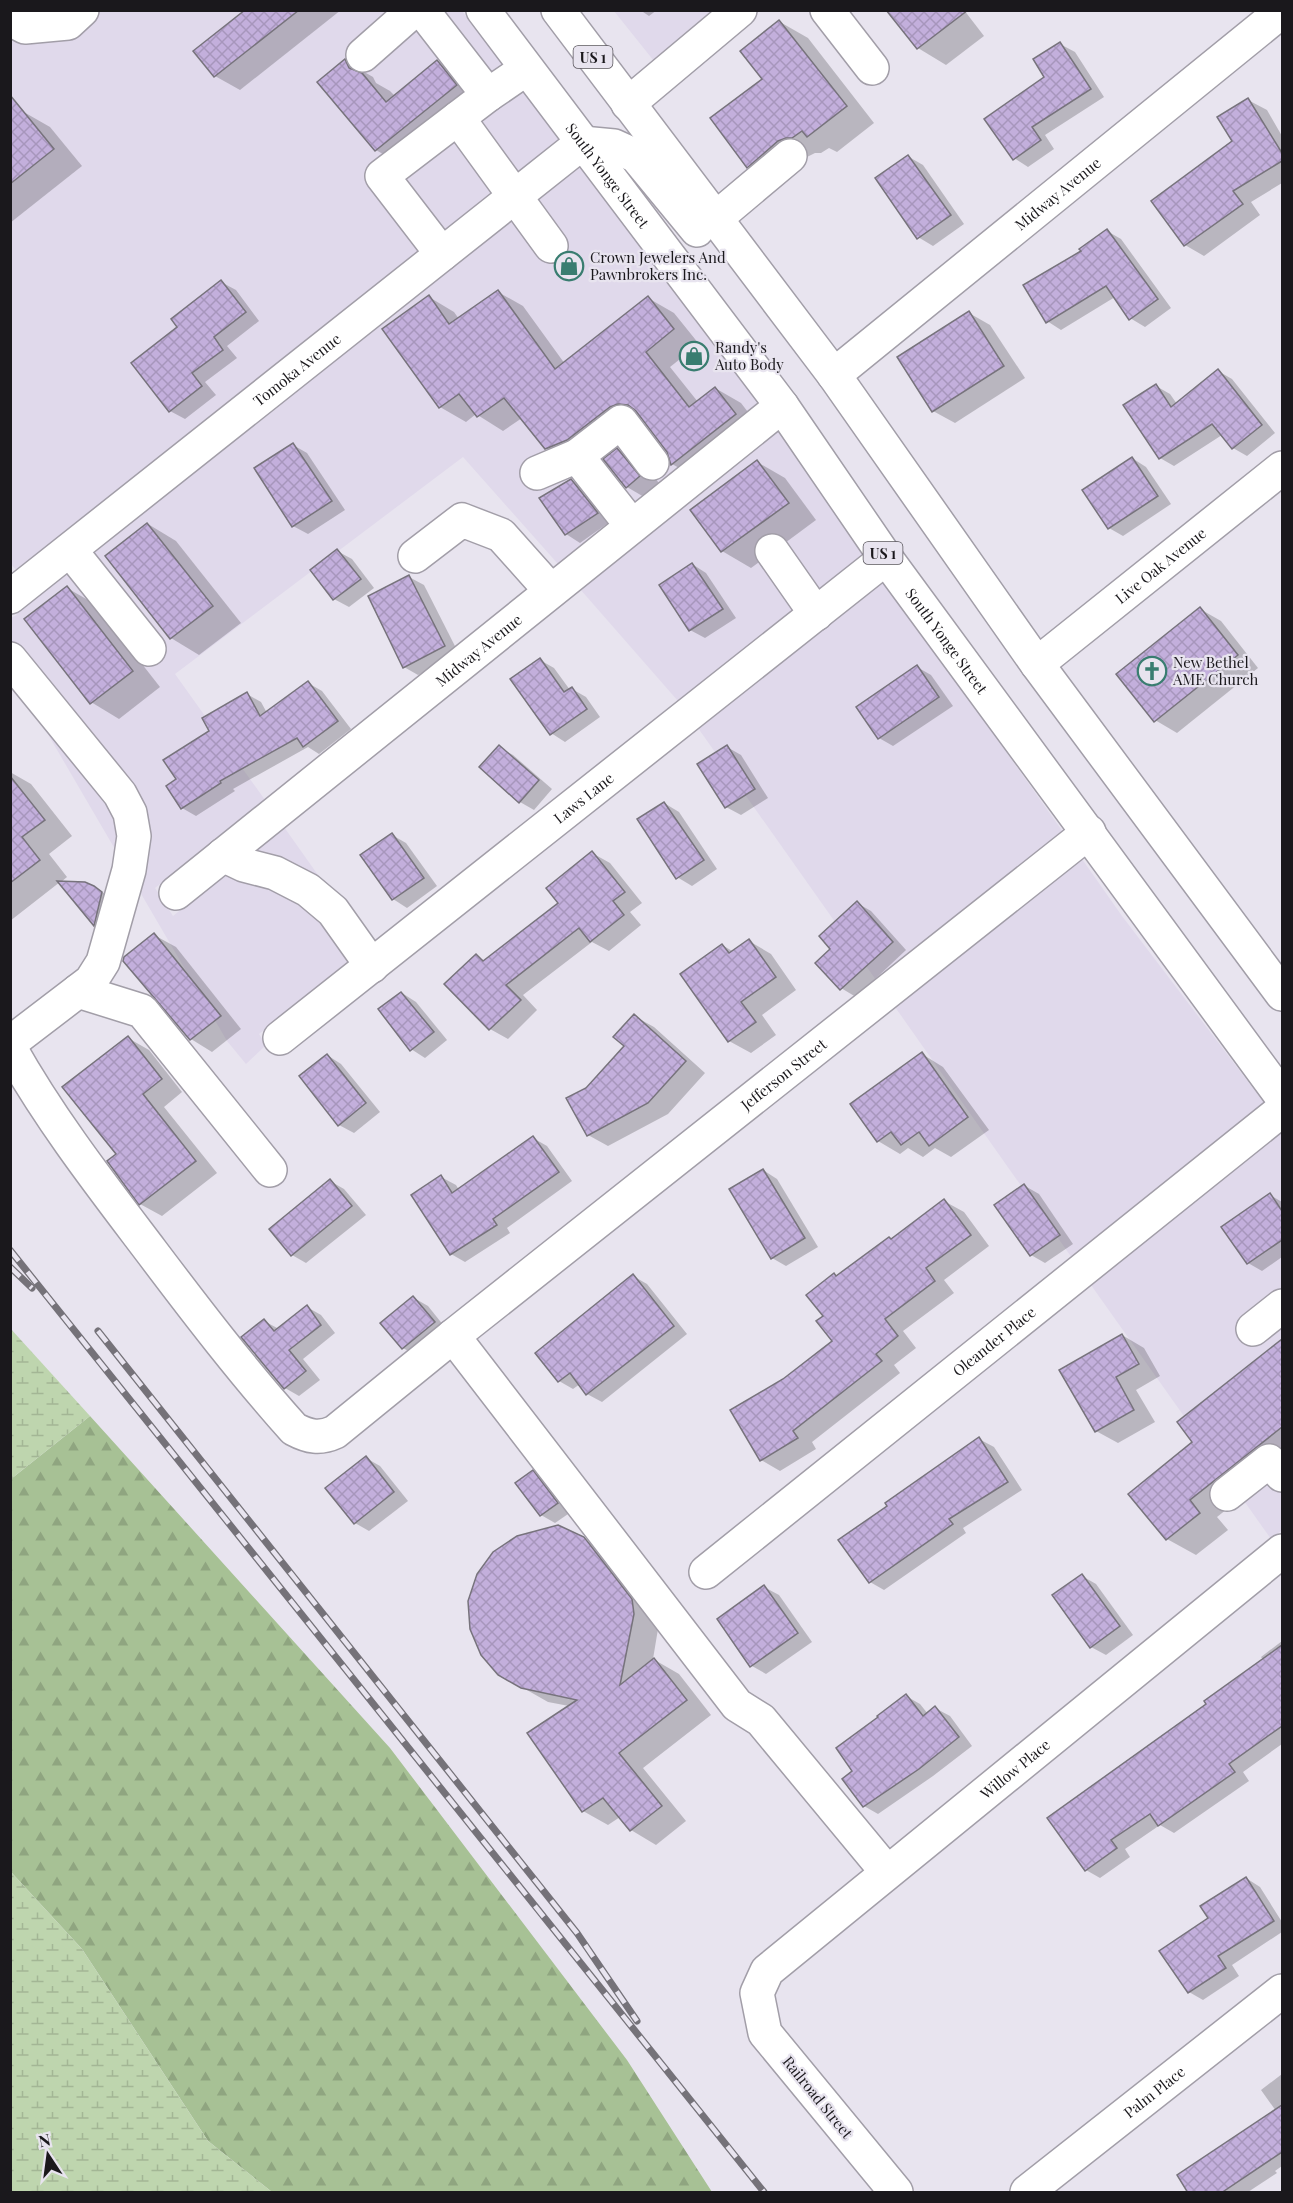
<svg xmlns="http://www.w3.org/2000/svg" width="1293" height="2203" viewBox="0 0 1293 2203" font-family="'Playfair Display',serif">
<defs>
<pattern id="forest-firs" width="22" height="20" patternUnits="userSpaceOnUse" patternTransform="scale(1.5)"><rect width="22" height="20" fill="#a7c195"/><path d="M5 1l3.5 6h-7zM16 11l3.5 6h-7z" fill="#8fa580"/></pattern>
<pattern id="wetland-marsh" width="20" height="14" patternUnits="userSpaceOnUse" patternTransform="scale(1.5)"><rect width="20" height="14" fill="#bed5ae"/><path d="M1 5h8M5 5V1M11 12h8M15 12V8" fill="none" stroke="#a3b695"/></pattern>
<pattern id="building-cross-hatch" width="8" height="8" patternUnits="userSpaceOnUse" patternTransform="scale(1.5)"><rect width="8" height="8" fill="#c3afdc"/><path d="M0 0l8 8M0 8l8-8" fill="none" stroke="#a796bc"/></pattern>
</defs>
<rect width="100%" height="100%" fill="#e8e4ef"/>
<g fill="#e0d9eb">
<path d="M10,11H462L561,139L17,571L10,563Z"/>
<path d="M614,11H715L654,61Z"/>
<path d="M581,165L759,403L558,564L463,457L175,674L265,800L155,888L173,916L284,827L369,947L259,1034L266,1045L246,1064L227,1041L11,671L10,618L15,616L25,606Z"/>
<path d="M778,430L865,554L678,701L580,589Z"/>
<path d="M884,580L1063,832L876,980L698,728Z"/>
<path d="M1082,859L1122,916L1265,1104L1072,1258L895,1007Z"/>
<path d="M1282,1132V1530L1271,1539L1091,1285Z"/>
</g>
<path fill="url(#forest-firs)" d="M90,1416L390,1748L627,2060L712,2192H272L208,2141L82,1949L11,1872V1479Z"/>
<g fill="url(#wetland-marsh)">
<path d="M10,1328L90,1416L11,1479H10Z"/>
<path d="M11,1872L82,1949L208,2141L272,2192H11Z"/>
</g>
<g fill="#0003">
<path d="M247,10H341L240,90L215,76L195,51Z"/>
<path d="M640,10H657L649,16Z"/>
<path d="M964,10L984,36L946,65L918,48Z"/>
<path d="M780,22L808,38L874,123L837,152L829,148L821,153H815L807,157L776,183L748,166L764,80Z"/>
<path d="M1060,44L1075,52L1104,97L1045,135L1054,149L1028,167L1014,158Z"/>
<path d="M345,61L373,77L376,83L390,91L395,96L437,62L466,78L484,102L405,167L376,150L319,82Z"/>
<path d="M1248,100L1267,110L1282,136V183L1251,202L1260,215L1204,256L1185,245L1153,201L1234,141Z"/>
<path d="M22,111L50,127L82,166L10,223V120Z"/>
<path d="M909,157L923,165L964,224L933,246L918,237Z"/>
<path d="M1107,231L1121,239L1171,308L1145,327L1130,318L1115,297L1061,330L1047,321L1083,251Z"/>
<path d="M221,282L236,290L259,321L227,346L237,358L205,382L216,395L185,419L170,411L133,363L179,327Z"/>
<path d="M498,292L523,306L565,364L648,298L674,313L699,344L670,367L698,402L715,388L741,403L761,429L697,478L672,464L668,451L643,418L636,421L572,463L546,448L522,418L503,431L476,414L466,422L440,407L429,297L454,312L459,319Z"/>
<path d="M969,313L990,325L1025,378L955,423L933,411Z"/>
<path d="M1218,371L1232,379L1275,433L1247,456L1233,448L1222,435L1174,466L1160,458L1156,386L1170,394L1177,404Z"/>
<path d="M293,445L307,453L345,510L308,534L293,526Z"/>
<path d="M618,450L646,467L667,493L656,504L627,487L606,460Z"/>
<path d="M1132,458L1146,467L1171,504L1123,536L1109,528Z"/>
<path d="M757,462L785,478L816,520L751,568L722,551L692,510Z"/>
<path d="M571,481L586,489L611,521L580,543L566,534Z"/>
<path d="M148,524L176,541L241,623L199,655L171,638Z"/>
<path d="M337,551L352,559L374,588L349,607L334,599L312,570Z"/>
<path d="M692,564L706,573L736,618L705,638L690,630Z"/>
<path d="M409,577L424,585L459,654L418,675L404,667Z"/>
<path d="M67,588L95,604L160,687L119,719L91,702Z"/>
<path d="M1200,609L1221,621L1258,668L1177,733L1155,720Z"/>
<path d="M540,660L554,668L570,690L572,689L586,697L600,717L565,742L551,733Z"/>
<path d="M917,667L931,675L953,706L893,746L879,738Z"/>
<path d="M308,683L322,691L351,729L319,754L308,747L233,789L235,791L196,816L182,808L178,780L211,731L247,694L261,702L267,713Z"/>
<path d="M499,747L513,755L552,789L534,810L520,802Z"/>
<path d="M727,747L741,755L768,798L741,815L726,807Z"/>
<path d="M10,772L31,784L72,836L49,854L67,877L61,882L93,887L109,896L108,932L95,925L60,882L10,921Z"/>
<path d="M664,803L679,812L717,869L692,886L677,877Z"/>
<path d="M392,835L406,843L437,886L407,908L393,899Z"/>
<path d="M592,853L610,863L642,903L630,912L641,925L609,951L592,942L523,995L537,1010L508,1039L490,1029L476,956L485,961L560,903Z"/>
<path d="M857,903L871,911L906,950L856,997L841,988L833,949Z"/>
<path d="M154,935L176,947L241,1029L212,1052L191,1039Z"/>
<path d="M749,941L771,954L796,990L762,1015L776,1035L751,1053L729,1041L722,945L734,952Z"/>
<path d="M402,993L416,1002L447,1040L425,1058L411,1049Z"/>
<path d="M634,1016L654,1027L705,1073L668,1114L608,1146L588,1135L587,1089L626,1046Z"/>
<path d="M128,1038L149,1050L182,1092L164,1107L217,1173L162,1216L140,1204L118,1154Z"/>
<path d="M922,1054L943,1067L989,1130L951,1157L935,1148L923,1157L908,1148L900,1154L878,1141L852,1104Z"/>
<path d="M327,1055L341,1064L380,1112L354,1133L339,1125Z"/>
<path d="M533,1138L547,1146L572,1181L507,1228L510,1233L465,1262L451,1254L441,1177L456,1185L459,1190Z"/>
<path d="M763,1170L777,1179L818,1247L786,1266L772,1258Z"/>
<path d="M330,1181L344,1189L366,1215L306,1263L292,1255Z"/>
<path d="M1025,1186L1039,1194L1073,1244L1045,1263L1031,1255Z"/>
<path d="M1270,1195L1282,1202V1257L1262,1271L1248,1263Z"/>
<path d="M944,1201L964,1212L989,1246L944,1280L954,1293L903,1331L916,1348L894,1365L900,1373L812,1442L816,1449L780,1471L761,1460L784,1380L834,1341L825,1316L837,1277Z"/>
<path d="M633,1276L647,1284L687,1334L602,1402L587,1394L580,1384L573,1389L559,1381Z"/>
<path d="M414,1298L428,1306L448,1331L417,1356L403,1348Z"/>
<path d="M307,1307L321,1315L335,1333L303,1359L320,1380L299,1396L285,1388L264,1321L279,1329Z"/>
<path d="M1122,1335L1144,1348L1160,1376L1136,1390L1155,1422L1118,1443L1096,1431Z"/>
<path d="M1282,1341V1465L1217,1517L1228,1530L1196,1555L1167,1539L1194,1442L1179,1423Z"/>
<path d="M979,1439L994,1447L1022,1490L963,1528L966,1533L884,1590L870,1582Z"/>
<path d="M366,1458L380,1466L408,1501L369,1531L355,1523Z"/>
<path d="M533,1472L547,1480L571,1512L555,1523L541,1515Z"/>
<path d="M583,1538L609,1553L658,1629L653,1659L679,1674L711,1715L643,1768L686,1821L656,1845L631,1830L620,1817L608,1825L583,1811L569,1706L548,1702L499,1674Z"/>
<path d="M1082,1576L1096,1584L1133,1635L1106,1655L1091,1647Z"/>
<path d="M764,1587L779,1595L812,1642L766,1674L752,1666Z"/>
<path d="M1282,1641V1744L1243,1772L1249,1781L1174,1833L1160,1825L1125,1849L1130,1857L1100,1878L1086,1870L1208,1704L1264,1661L1261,1657Z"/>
<path d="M906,1696L920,1704L928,1714L935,1708L950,1716L972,1746L933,1776L878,1814L864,1806L854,1772Z"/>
<path d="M1246,1878L1260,1887L1282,1922V1932L1232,1965L1239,1976L1203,2000L1189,1992L1210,1919Z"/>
<path d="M1282,2074V2166L1275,2171L1277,2173L1248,2192H1190L1276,2111L1261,2090Z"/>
</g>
<g fill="url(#building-cross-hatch)" stroke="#77737c" stroke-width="1.5">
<path d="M245,10H299L214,77L193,51Z"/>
<path d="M886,10H968L917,49Z"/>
<path d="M779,20L847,106L807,137L802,131L792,138H786L778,141L747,168L710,118L762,79L740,51Z"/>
<path d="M1060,42L1091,89L1032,127L1041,140L1013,160L984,119L1044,77L1033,59Z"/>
<path d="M345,59L349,68L362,73L386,102L437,60L457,85L375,151L317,82Z"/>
<path d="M10,95L54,149L10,184Z"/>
<path d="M1248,98L1282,153V161L1233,191L1243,204L1184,246L1151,201L1232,141L1217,117Z"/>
<path d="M908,155L951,215L917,239L875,178Z"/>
<path d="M1107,229L1158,299L1129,320L1106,286L1046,323L1023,285L1081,251L1079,249Z"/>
<path d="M221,280L246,312L214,337L223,350L192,373L202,386L169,412L131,363L177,327L171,319Z"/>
<path d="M498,290L555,369L648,296L674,329L646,352L689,407L715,387L736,414L671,465L667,452L636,411L628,405L618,404L610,407L567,440L545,449L504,398L477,417L459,394L439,408L382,329L429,295L449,324Z"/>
<path d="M969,311L1004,366L932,412L897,357Z"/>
<path d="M1218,369L1262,425L1232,449L1212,424L1159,459L1123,405L1156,384L1171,407Z"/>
<path d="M293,443L332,501L292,527L254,468Z"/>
<path d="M617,448L640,476L626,488L603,459Z"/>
<path d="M1132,457L1158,496L1108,529L1082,490Z"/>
<path d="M757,460L789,503L721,552L690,510Z"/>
<path d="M571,479L598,513L565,535L539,498Z"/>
<path d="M147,523L213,606L170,639L105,556Z"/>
<path d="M337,549L361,579L333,600L310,570Z"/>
<path d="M692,563L723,609L689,631L659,585Z"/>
<path d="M409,575L445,646L403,668L368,596Z"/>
<path d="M67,586L133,671L90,704L24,619Z"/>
<path d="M1200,607L1238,655L1154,722L1116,674Z"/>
<path d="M540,658L564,692L572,687L587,709L550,735L510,679Z"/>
<path d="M917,665L939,697L878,739L856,707Z"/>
<path d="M308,681L338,721L303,747L297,738L220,781L221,783L181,809L166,786L176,779L163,760L209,731L202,718L247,692L260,716Z"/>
<path d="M499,745L539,780L519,803L479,767Z"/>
<path d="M727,745L755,789L725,808L697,764Z"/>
<path d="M10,776L45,820L22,837L40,860L10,883Z"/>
<path d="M664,802L704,860L676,879L637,819Z"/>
<path d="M392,833L424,878L392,900L360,855Z"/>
<path d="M592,851L625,892L613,901L624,915L590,942L579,928L506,985L521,1000L489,1030L444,984L476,954L483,961L558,903L546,888Z"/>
<path d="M57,881L85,882L94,886L102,892L94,926Z"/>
<path d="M857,901L893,942L840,990L815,963L830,949L819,936Z"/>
<path d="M154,933L221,1016L190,1040L123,961L124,957Z"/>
<path d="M749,939L776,977L741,1002L756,1022L728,1042L680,974L722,944L729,953Z"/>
<path d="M401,992L434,1032L410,1051L378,1009Z"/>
<path d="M634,1014L686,1061L648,1103L587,1136L566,1098L586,1088L624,1046L613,1037Z"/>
<path d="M128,1036L162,1079L143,1094L196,1161L139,1205L107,1161L116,1154L62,1087Z"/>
<path d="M922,1052L968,1117L929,1146L919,1132L901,1145L891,1132L877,1142L850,1104Z"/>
<path d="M327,1054L366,1103L338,1126L299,1076Z"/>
<path d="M533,1136L559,1172L493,1219L497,1225L450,1255L411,1195L441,1175L452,1193Z"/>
<path d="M763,1169L805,1238L771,1259L729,1189Z"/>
<path d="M330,1179L352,1206L291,1256L269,1229Z"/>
<path d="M1024,1184L1060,1235L1030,1256L994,1205Z"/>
<path d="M1270,1193L1282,1211V1240L1247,1264L1221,1227Z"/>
<path d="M944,1199L971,1235L926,1268L935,1281L885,1319L898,1336L876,1354L882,1361L793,1431L798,1438L760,1461L730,1410L783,1379L832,1341L816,1321L823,1316L806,1295L834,1273L836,1276L889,1237L891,1239Z"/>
<path d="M633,1274L674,1326L586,1395L570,1373L558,1382L535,1353Z"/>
<path d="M413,1296L435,1322L402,1349L380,1323Z"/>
<path d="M307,1305L321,1325L289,1350L306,1371L284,1389L241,1337L264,1319L274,1331Z"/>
<path d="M1122,1334L1139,1364L1116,1377L1134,1410L1095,1432L1059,1370Z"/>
<path d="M1282,1339V1427L1190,1500L1200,1513L1166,1540L1128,1494L1192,1442L1177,1422Z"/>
<path d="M979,1437L1008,1482L949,1519L953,1524L869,1583L838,1540L887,1506L885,1503Z"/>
<path d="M366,1456L394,1492L354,1524L325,1488Z"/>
<path d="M533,1470L558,1503L540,1516L515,1483Z"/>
<path d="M558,1525L584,1537L632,1599L634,1614L620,1685L654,1658L687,1700L619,1753L662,1806L630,1831L603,1798L582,1812L527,1733L577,1700L521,1688L498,1675L481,1655L470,1629L468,1601L477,1574L493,1552L517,1536Z"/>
<path d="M1082,1574L1120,1626L1090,1648L1052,1595Z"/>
<path d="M764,1585L798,1633L750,1667L717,1619Z"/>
<path d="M1282,1645V1726L1229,1764L1235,1772L1158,1826L1150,1814L1111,1840L1117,1848L1085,1871L1047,1818L1206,1704L1204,1701Z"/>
<path d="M906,1694L923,1716L935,1706L959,1737L919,1769L863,1807L842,1779L852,1771L836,1748L878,1717L877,1716Z"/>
<path d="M1246,1877L1274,1921L1218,1956L1226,1968L1188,1993L1159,1951L1208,1918L1200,1906Z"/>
<path d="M1282,2105V2152L1221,2193H1188L1177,2175Z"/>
</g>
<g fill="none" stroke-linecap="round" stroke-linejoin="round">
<g stroke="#a29ea8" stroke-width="36">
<g id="minor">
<path d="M422,10L488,95L382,176L442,254"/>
<path d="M827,10L872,68"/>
<path d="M10,19L25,27L68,23L82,10"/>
<path d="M363,55L414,10"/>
<path d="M488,95L526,69"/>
<path d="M628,104L740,10"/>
<path d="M458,118L551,246"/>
<path d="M715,219L790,156"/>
<path id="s1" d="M834,375L1282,11"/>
<path d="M577,456L632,526"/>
<path d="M537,473L577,456L621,422L652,463"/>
<path d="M70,550L149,649"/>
<path d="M772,551L816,614"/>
<path d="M415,556L462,520L501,535L551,591"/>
<path id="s2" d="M10,597L582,143"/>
<path d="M10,659L120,794L130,813L134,836L129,870L103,962L91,981L10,1043"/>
<path id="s3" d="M1037,664L1282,468"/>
<path d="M223,855L244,865L275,873L308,890L333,911L372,966"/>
<path id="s4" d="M176,893L782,406"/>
<path d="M78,991L142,1011L270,1170"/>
<path id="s5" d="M280,1038L886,558"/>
<path d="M10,1048C51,1121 101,1185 151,1251C197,1312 243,1372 294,1429C309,1437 320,1439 335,1432L453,1336"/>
<path d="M1253,1329L1282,1306"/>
<path d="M1227,1494L1269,1461L1282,1475"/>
<path id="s6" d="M706,1572L1282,1110"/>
<path id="s7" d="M887,1872L761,1720L737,1705L453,1336L1089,832"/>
<path id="s8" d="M896,2192L765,2033L757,1993L767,1971L1282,1551"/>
<path id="s9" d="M1027,2192L1282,1991"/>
</g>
</g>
<g stroke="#a29ea8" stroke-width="36">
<g id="major">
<path id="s10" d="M483,10L782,406L886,558L1282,1097"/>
<path d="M558,10L834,375L1037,664L1282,994"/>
<path d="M582,143L614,146L636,156L697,230"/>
</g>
</g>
<use href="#minor" stroke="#fff" stroke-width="33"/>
<use href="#major" stroke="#fff" stroke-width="33"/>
<g stroke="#757279" stroke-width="7">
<g id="rail">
<path d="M10,1250L764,2192"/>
<path d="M10,1267L32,1288"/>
<path d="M98,1331L577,1933L637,2021"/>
</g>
</g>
<use href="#rail" stroke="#e8e4ef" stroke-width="4.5" stroke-dasharray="14" stroke-linecap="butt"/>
</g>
<defs>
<g id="shop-ring" transform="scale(1.5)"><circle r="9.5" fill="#e8e4ef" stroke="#397d70" stroke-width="1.5"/><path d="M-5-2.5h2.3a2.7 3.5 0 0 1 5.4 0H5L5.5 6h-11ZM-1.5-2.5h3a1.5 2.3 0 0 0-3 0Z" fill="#397d70"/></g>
<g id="church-ring" transform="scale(1.5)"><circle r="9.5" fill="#e8e4ef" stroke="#397d70" stroke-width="1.5"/><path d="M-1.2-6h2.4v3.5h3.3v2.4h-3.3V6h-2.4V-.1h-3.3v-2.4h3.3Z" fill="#397d70"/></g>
</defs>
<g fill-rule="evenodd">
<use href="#shop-ring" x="569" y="266"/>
<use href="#shop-ring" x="694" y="356"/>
<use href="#church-ring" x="1152" y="671"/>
</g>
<g text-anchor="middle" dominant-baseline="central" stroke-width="4.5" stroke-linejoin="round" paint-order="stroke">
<g fill="#e8e4ef" stroke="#58555b" stroke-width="1.5">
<rect x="573.5" y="46" width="39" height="22" rx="4.5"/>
<rect x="863.5" y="542" width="39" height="22" rx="4.5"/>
</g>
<g font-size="14" font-weight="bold" fill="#1a181c">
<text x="593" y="57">US 1</text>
<text x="883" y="553">US 1</text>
</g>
<g font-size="15" fill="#1a181c" stroke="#e8e4ef">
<text stroke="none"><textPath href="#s10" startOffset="207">South Yonge Street</textPath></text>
<text stroke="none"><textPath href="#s1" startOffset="288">Midway Avenue</textPath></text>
<text stroke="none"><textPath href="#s2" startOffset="366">Tomoka Avenue</textPath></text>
<text stroke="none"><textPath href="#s3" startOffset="158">Live Oak Avenue</textPath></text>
<text stroke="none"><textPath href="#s10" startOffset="783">South Yonge Street</textPath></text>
<text stroke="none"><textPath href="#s4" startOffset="388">Midway Avenue</textPath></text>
<text stroke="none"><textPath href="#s5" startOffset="387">Laws Lane</textPath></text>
<text stroke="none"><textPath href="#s7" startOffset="1113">Jefferson Street</textPath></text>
<text stroke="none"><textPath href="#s6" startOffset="369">Oleander Place</textPath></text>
<text stroke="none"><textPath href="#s8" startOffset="591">Willow Place</textPath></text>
<text stroke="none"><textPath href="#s9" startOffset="162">Palm Place</textPath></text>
<text transform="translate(818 2097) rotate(51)">Railroad Street</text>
</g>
<g font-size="15" fill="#1a181c" stroke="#e8e4ef" text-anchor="start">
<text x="590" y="257">Crown Jewelers And<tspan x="590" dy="17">Pawnbrokers Inc.</tspan></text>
<text x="715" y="347">Randy's<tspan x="715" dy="17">Auto Body</tspan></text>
<text x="1173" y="662">New Bethel<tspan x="1173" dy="17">AME Church</tspan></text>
</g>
</g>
<rect width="1293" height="2203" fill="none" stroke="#1a181c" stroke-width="24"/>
<g transform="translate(48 2155) rotate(347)" stroke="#e8e4ef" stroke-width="4.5" paint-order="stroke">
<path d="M0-4.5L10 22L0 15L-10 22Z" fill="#1a181c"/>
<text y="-9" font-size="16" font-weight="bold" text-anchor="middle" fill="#1a181c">N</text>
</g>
</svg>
